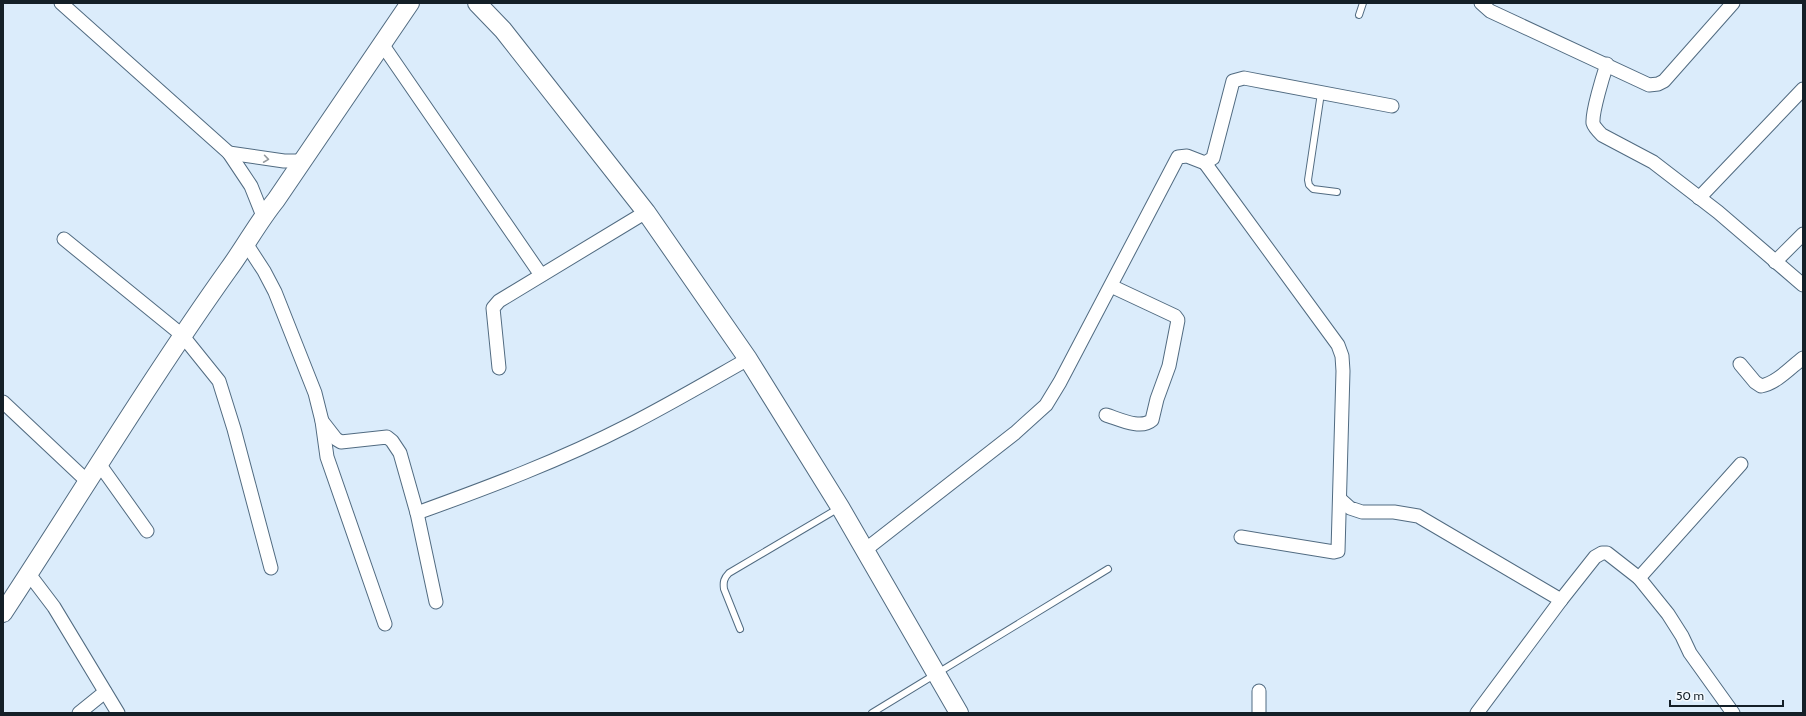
<svg xmlns="http://www.w3.org/2000/svg" width="1806" height="716" viewBox="0 0 1806 716" font-family="Cabin,sans-serif">
<rect width="100%" height="100%" fill="#dbecfb"/>
<g fill="none" stroke-linecap="round" stroke-linejoin="round">
<g stroke="#516b81" stroke-width="8">
<g id="lane">
<path d="M1359,15L1363,3"/>
<path d="M1321,93L1308,180L1309,185L1313,189L1337,192"/>
<path d="M740,629L724,589C723,582 724,578 729,573L839,508"/>
<path d="M872,713L1108,569"/>
</g>
</g>
<g stroke="#516b81" stroke-width="15">
<g id="street">
<path d="M61,3L229,153L251,186L263,216"/>
<path d="M1481,3L1490,11L1649,85L1658,84L1664,81L1733,3"/>
<path d="M382,44L541,275"/>
<path d="M1607,64C1603,76 1592,112 1593,123C1594,127 1599,132 1602,135L1653,162L1718,212L1803,285"/>
<path d="M229,153L284,161H303"/>
<path d="M1205,163L1338,345L1342,356L1343,371L1338,551L1334,552L1241,537"/>
<path d="M1699,198L1803,89"/>
<path d="M64,239L182,335L219,381L234,429L271,568"/>
<path d="M247,245L264,271L275,292L315,393L322,421L327,457L385,624"/>
<path d="M1775,262L1803,234"/>
<path d="M1740,364L1755,382L1761,386C1777,383 1791,367 1803,358"/>
<path d="M499,368L493,308L499,301L646,212"/>
<path d="M3,402L88,482"/>
<path d="M1106,415C1119,419 1141,430 1152,420L1157,399L1169,366L1178,320L1175,316L1111,286"/>
<path d="M322,421L336,439L341,442L387,437L392,441L400,453L417,513L436,602"/>
<path d="M100,465L147,531"/>
<path d="M1340,499L1350,508L1362,512H1394L1418,516L1561,600L1477,713"/>
<path d="M417,513C489,487 561,460 629,425C670,404 709,381 748,359"/>
<path d="M865,550L1015,433L1046,405L1060,382L1178,157L1187,156L1205,163L1213,158L1233,81L1244,78L1392,106"/>
<path d="M29,574L54,607L118,713"/>
<path d="M1639,578L1668,614L1682,636L1690,653L1733,713"/>
<path d="M1561,600L1595,557L1602,553H1607L1639,578L1741,464"/>
<path d="M79,713L105,692"/>
<path d="M1259,713V691"/>
</g>
</g>
<g stroke="#516b81" stroke-width="20">
<g id="secondary">
<path d="M477,3L503,30L646,212L748,359L840,507L959,713"/>
<path d="M3,613C78,499 149,381 228,270C245,247 258,222 276,200L410,3"/>
</g>
</g>
<use href="#lane" stroke="#fff" stroke-width="6"/>
<use href="#street" stroke="#fff" stroke-width="13"/>
<use href="#secondary" stroke="#fff" stroke-width="18"/>
</g>
<defs><path id="oneway-chevron" d="M-2-3.5L2.5 0L-2 3.5" fill="none" stroke-width="1.6" stroke-linecap="round" stroke-linejoin="round"/></defs>
<use stroke="#959a9e" href="#oneway-chevron" transform="translate(266 159) rotate(8)"/>
<rect width="1806" height="716" fill="none" stroke="#141f27" stroke-width="8"/>
<path d="M1670 700v6h113v-6" fill="none" stroke="#141f27" stroke-width="2"/>
<text x="1676" y="700" font-size="12" fill="#141f27" stroke="#f2f8fd" stroke-width="3" paint-order="stroke">50 m</text>
</svg>
